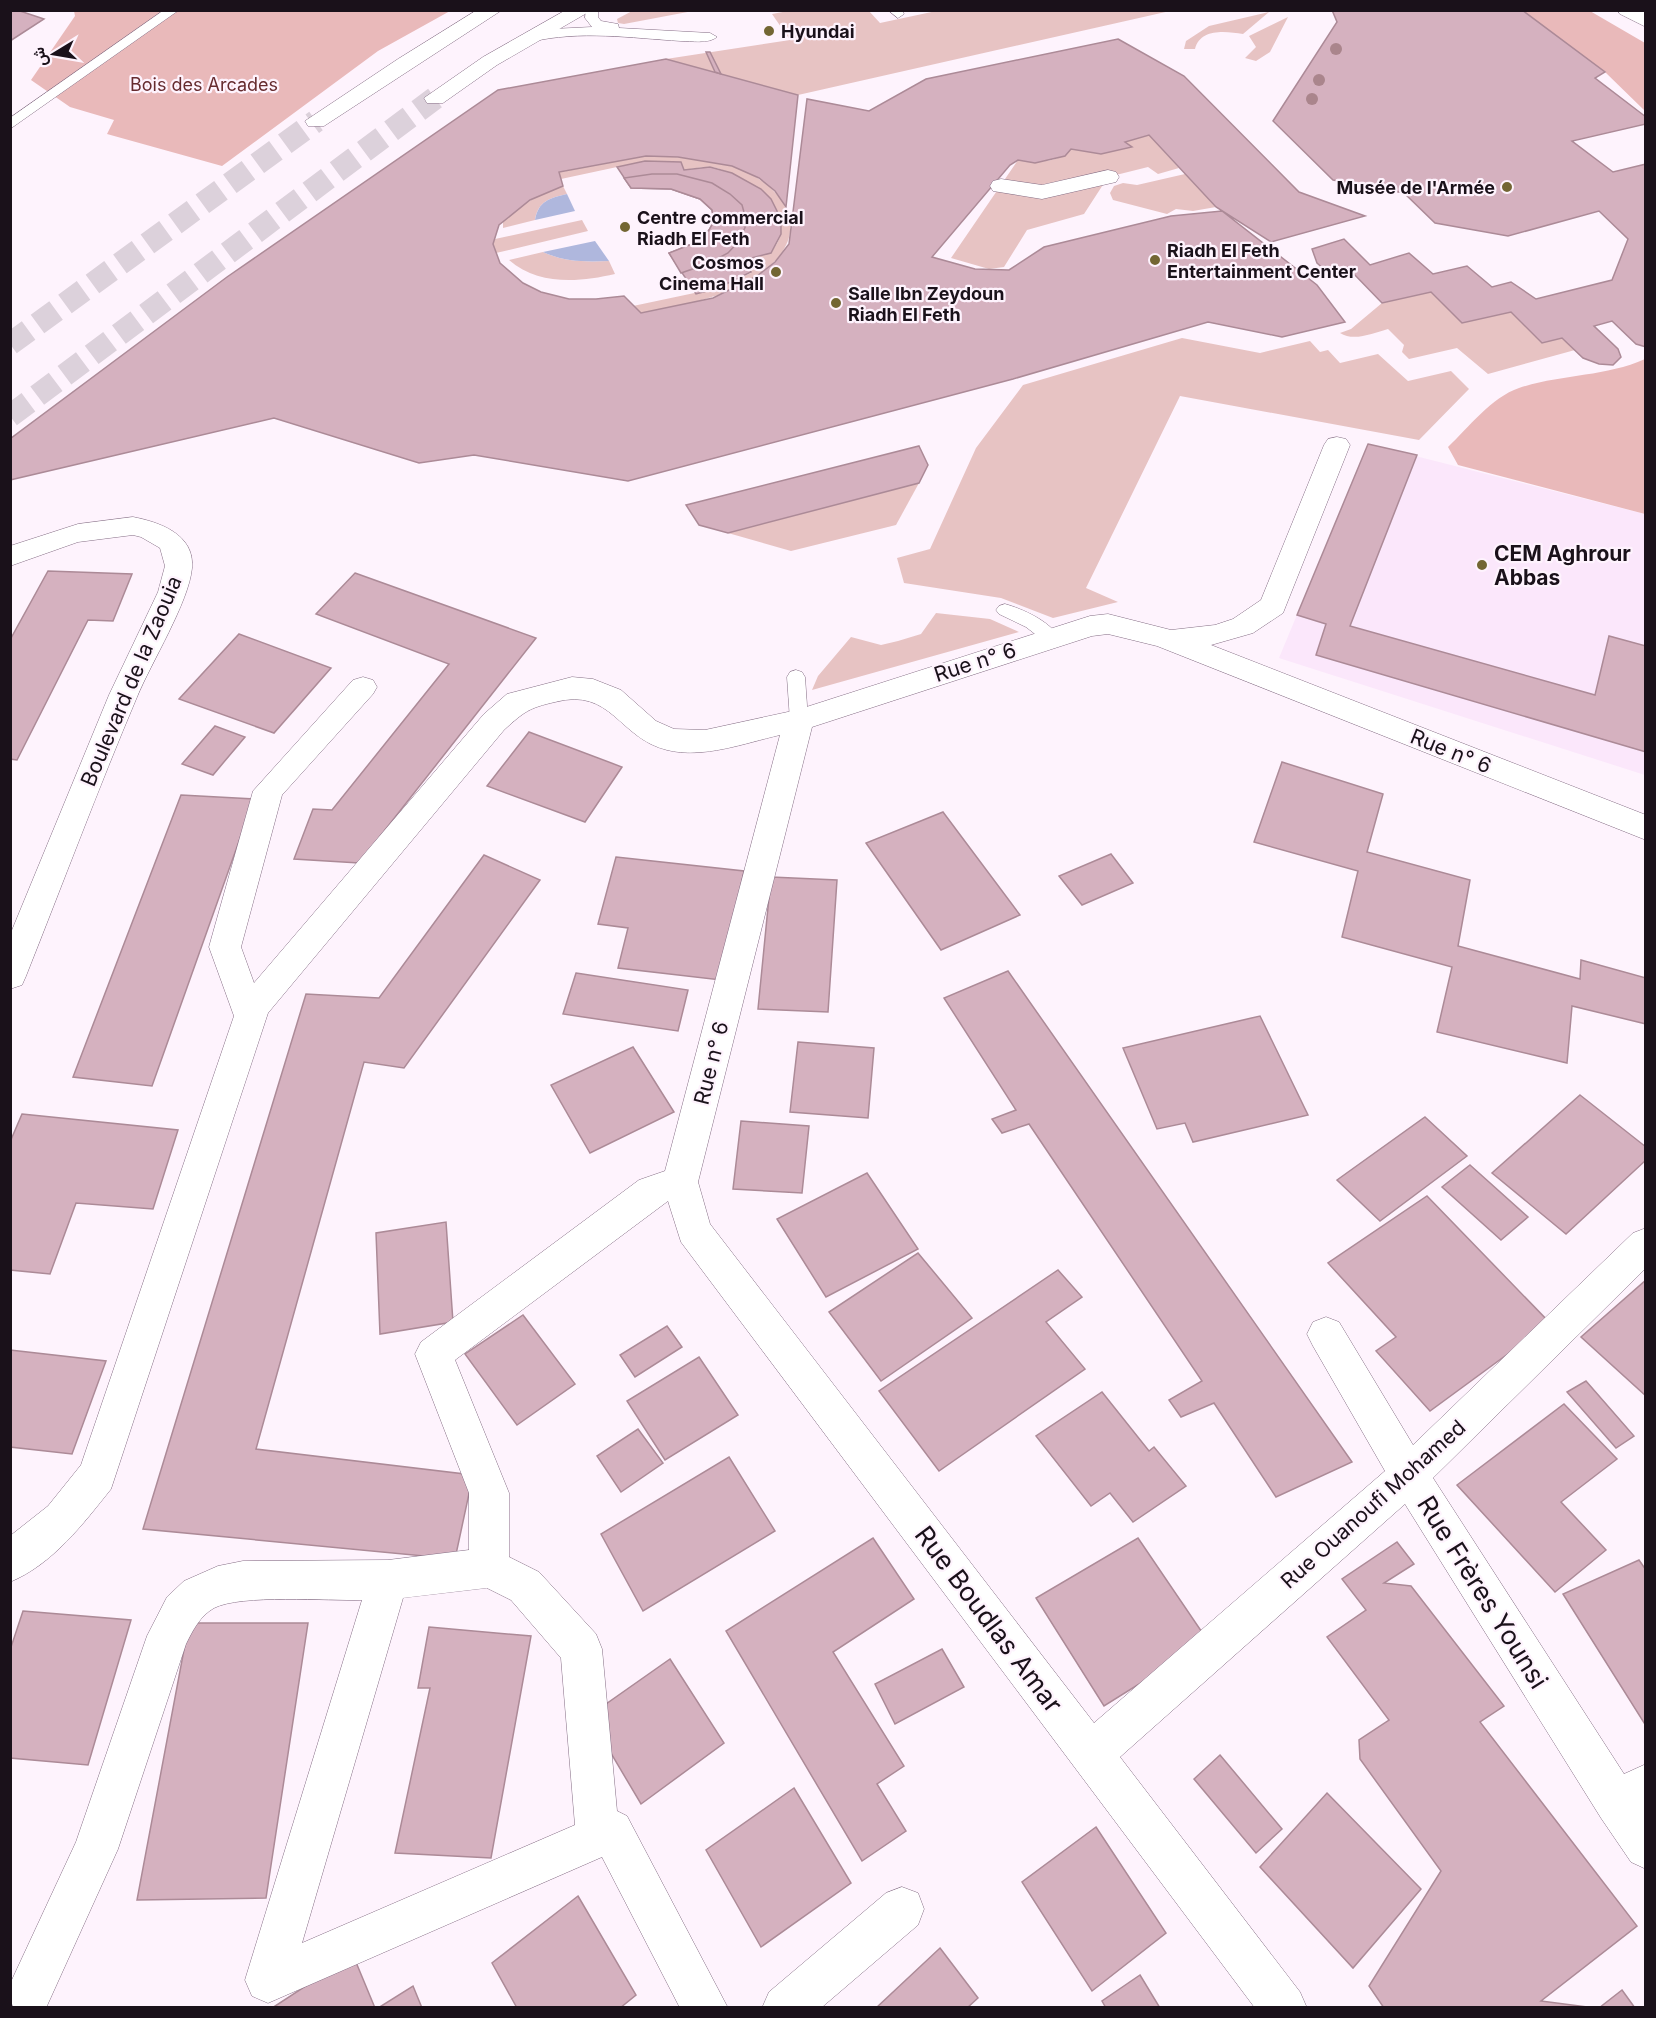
<svg xmlns="http://www.w3.org/2000/svg" width="1656" height="2018" viewBox="0 0 1656 2018" font-family="Inter,Vazirmatn,sans-serif">
<rect width="100%" height="100%" fill="#fef3fd"/>
<path fill="#fbe7fb" d="M1368,444L1645,514V775L1279,658Z"/>
<g fill="#e7c3c3">
<path d="M634,10H693V11L624,24L618,23L617,19Z"/>
<path d="M941,10L1170,11L798,95L666,59L790,40L772,14L788,11H869L880,23Z"/>
<path d="M1269,12L1243,34C1226,31 1200,28 1195,49H1184L1186,41L1209,26Z"/>
<path d="M1288,17L1270,52L1256,61L1245,58L1256,47L1249,36Z"/>
<path d="M1149,135L1179,168L1158,174L1148,167L1108,177L1084,214L1027,230L1004,267L989,269L951,258L1018,160C1036,163 1058,163 1071,149L1101,154L1131,147L1125,142Z"/>
<path d="M646,156C675,157 705,157 732,166C789,186 816,236 758,275C723,299 682,305 641,313L633,306L718,288L751,273L744,260L771,253C775,247 780,240 781,232C785,199 740,173 712,167C704,166 693,169 684,170L680,162L645,161L561,179L559,172Z"/>
<path d="M1185,174L1216,207L1193,211L1176,209L1167,214L1113,200L1110,193L1114,186L1123,183L1137,185Z"/>
<path d="M563,186L567,194C550,198 538,201 535,220L503,228V221C521,204 540,194 563,186Z"/>
<path d="M582,220L588,231L496,253L493,244L495,239Z"/>
<path d="M543,252C565,262 585,262 609,261L615,274C580,282 539,286 509,260Z"/>
<path d="M1431,292L1462,323L1511,312L1542,343L1562,338L1575,350L1488,374L1457,348L1409,359L1402,352L1404,345L1388,329C1373,333 1354,342 1340,333L1351,329L1382,303Z"/>
<path d="M1182,338L1260,353L1310,341L1320,352L1328,350L1340,363L1378,354L1408,381L1451,371L1469,389L1419,440L1180,396L1086,588L1118,602L1053,618L1001,598L904,583L897,558L930,549L976,448L1023,385Z"/>
<path d="M919,483L896,525L791,551L728,533Z"/>
<path d="M936,613L990,619L1019,632L812,690L818,676L851,637L881,645L898,641L921,634Z"/>
</g>
<g fill="#e9b9ba">
<path d="M74,11H450L378,51L222,166L107,134L114,120L70,107L31,80L75,16Z"/>
<path d="M1522,11H1590L1645,43V111L1605,72Z"/>
<path d="M1645,359V514L1458,465L1448,447C1468,428 1492,397 1519,388C1561,374 1605,377 1645,359Z"/>
</g>
<g fill="#afb7dd">
<path d="M567,194L575,211L535,220C538,201 550,198 567,194Z"/>
<path d="M595,241L609,261C585,262 565,262 543,252Z"/>
</g>
<g fill="#d5b1bf" stroke="#ac8a97" stroke-width="1.5">
<path d="M10,10H17L44,19L10,41Z"/>
<path d="M1332,10H1522L1605,72L1595,78L1646,117V124L1572,141L1613,172L1646,164V347L1636,344L1612,321L1594,326L1618,349L1621,357L1613,365L1599,364L1583,358L1562,338L1542,343L1511,312L1462,323L1431,292L1382,303L1351,271L1338,272L1324,269L1317,263L1312,249L1344,239L1370,265L1409,253L1433,274L1467,266L1492,287L1511,282L1536,299L1612,280L1628,239L1599,211L1508,236L1435,223L1404,193L1333,180L1273,121L1337,22Z"/>
<path d="M1118,39L1184,76L1299,192L1365,216L1271,242L1216,207L1149,135L1125,142L1132,147L1101,154L1071,149L1065,156L1035,163L1018,160L1010,165L932,257L975,269L1009,270L1044,247L1171,216L1222,211L1317,285L1345,322L1282,337L1208,322L1013,379L628,481L474,455L419,463L274,418L10,480V439L227,277L498,90L666,59L798,95L786,207L775,191L759,178L732,166L678,157L646,156L559,172L563,186L530,200L499,225L493,244L500,263L523,283L541,292L569,299H596L624,296L641,313L713,298L757,276L775,262L789,244L807,99L869,111L926,79Z"/>
<path d="M706,52H710L721,74L715,72Z"/>
<path d="M645,161L681,162L684,170L710,167L732,173L761,189L771,199L781,219V234L771,253L744,260L751,272L718,288L696,294L669,253L697,242L709,230L714,221L712,210L700,199L671,189L631,188L617,167Z"/>
<path d="M652,174H677L712,183L730,194L742,205L747,223L739,241L728,253L707,264L681,273L669,253L697,242L709,230L714,221L712,210L700,199L671,189L631,188L624,178Z"/>
<path d="M1368,444L1417,455L1350,626L1595,695L1609,636L1646,646V752L1316,655L1326,624L1297,615Z"/>
<path d="M919,446L928,465L919,483L728,533L699,525L686,505Z"/>
<path d="M48,571L132,574L113,621L88,620L17,760L10,759V640Z"/>
<path d="M355,573L536,638L359,863L294,859L313,809L332,810L449,664L316,614Z"/>
<path d="M239,634L331,668L274,733L179,699Z"/>
<path d="M215,726L245,737L213,775L182,764Z"/>
<path d="M529,732L622,767L585,822L487,786Z"/>
<path d="M1282,762L1383,794L1367,852L1470,880L1458,946L1580,979L1581,960L1646,978V1024L1572,1006L1567,1063L1437,1032L1452,967L1342,937L1358,871L1254,842Z"/>
<path d="M181,795L254,799L152,1086L73,1077Z"/>
<path d="M943,812L1020,915L941,950L866,843Z"/>
<path d="M1111,854L1133,883L1082,905L1059,876Z"/>
<path d="M484,855L540,880L404,1068L364,1062L256,1449L473,1475L455,1559L143,1529L306,994L379,998Z"/>
<path d="M616,857L744,871L721,980L618,968L628,928L598,924Z"/>
<path d="M771,877L837,880L828,1012L758,1009Z"/>
<path d="M1008,971L1352,1462L1276,1497L1214,1403L1181,1417L1169,1400L1202,1381L1029,1124L1002,1133L992,1119L1016,1110L944,998Z"/>
<path d="M576,973L688,990L678,1031L563,1014Z"/>
<path d="M1260,1016L1308,1115L1193,1142L1185,1123L1157,1129L1123,1048Z"/>
<path d="M798,1042L874,1048L868,1118L790,1112Z"/>
<path d="M633,1047L674,1112L590,1153L551,1085Z"/>
<path d="M1580,1095L1646,1147V1160L1566,1234L1492,1173Z"/>
<path d="M22,1114L178,1130L153,1209L76,1203L50,1274L10,1270V1142Z"/>
<path d="M1425,1117L1467,1156L1380,1221L1337,1180Z"/>
<path d="M741,1121L809,1126L802,1193L733,1189Z"/>
<path d="M1470,1165L1528,1217L1501,1240L1442,1187Z"/>
<path d="M867,1173L918,1249L826,1297L777,1219Z"/>
<path d="M1427,1196L1550,1323L1430,1411L1376,1351L1396,1337L1328,1263Z"/>
<path d="M446,1222L453,1322L380,1334L376,1233Z"/>
<path d="M918,1253L972,1318L881,1381L829,1312Z"/>
<path d="M1058,1270L1082,1297L1046,1322L1085,1369L939,1471L879,1391Z"/>
<path d="M1646,1280V1396L1581,1337Z"/>
<path d="M523,1315L575,1384L517,1425L465,1354Z"/>
<path d="M667,1326L682,1347L635,1377L620,1355Z"/>
<path d="M10,1350L106,1361L72,1454L10,1447Z"/>
<path d="M699,1357L738,1415L665,1460L627,1401Z"/>
<path d="M1586,1381L1634,1436L1616,1448L1567,1392Z"/>
<path d="M1102,1392L1149,1451L1154,1447L1186,1486L1133,1522L1110,1493L1091,1506L1036,1436Z"/>
<path d="M1564,1404L1617,1459L1561,1502L1606,1550L1555,1592L1457,1485Z"/>
<path d="M638,1429L663,1463L621,1492L597,1456Z"/>
<path d="M729,1457L775,1531L643,1611L601,1534Z"/>
<path d="M873,1538L914,1599L833,1652L904,1766L877,1784L906,1831L862,1861L726,1631Z"/>
<path d="M1138,1538L1208,1641L1104,1706L1036,1598Z"/>
<path d="M1397,1542L1414,1564L1384,1583L1411,1586L1504,1706L1480,1722L1637,1926L1541,2001L1595,2008H1384L1369,1986L1441,1871L1360,1759L1359,1740L1389,1720L1327,1637L1366,1610L1342,1579Z"/>
<path d="M1639,1560L1646,1570V1726L1563,1594Z"/>
<path d="M23,1611L131,1620L88,1765L10,1758V1650Z"/>
<path d="M189,1623H308L266,1898L137,1900Z"/>
<path d="M429,1627L531,1636L491,1858L395,1853L430,1688H418Z"/>
<path d="M942,1649L964,1687L895,1724L875,1684Z"/>
<path d="M670,1659L724,1743L641,1804L589,1716Z"/>
<path d="M1220,1755L1282,1829L1256,1853L1194,1779Z"/>
<path d="M794,1788L851,1883L761,1947L706,1850Z"/>
<path d="M1327,1793L1421,1889L1353,1968L1260,1867Z"/>
<path d="M1096,1827L1166,1933L1092,1991L1022,1882Z"/>
<path d="M578,1896L636,1995L620,2008H517L492,1963Z"/>
<path d="M940,1948L978,1998L967,2008H876Z"/>
<path d="M353,1955L375,2008H272Z"/>
<path d="M1140,1975L1160,2008H1106L1102,2001Z"/>
<path d="M413,1986L422,2008H378Z"/>
<path d="M1622,1990L1635,2008H1599Z"/>
</g>
<g fill="none" stroke-linecap="round" stroke-linejoin="round">
<g stroke="#dcd1db" stroke-width="23" stroke-dasharray="23 11" stroke-linecap="butt">
<path d="M10,344L316,121"/>
<path d="M10,416L435,98"/>
</g>
<g stroke="#856e85" stroke-width="1">
<g id="lane">
<path d="M164,10H179L10,129V118Z"/>
<path d="M586,10H598V17L601,21L618,24L619,28L710,33L717,37C709,44 691,41 681,41C630,38 581,30 530,42L523,38L552,29L592,27L585,18Z"/>
<path d="M888,10H902L904,14L898,18Z"/>
<path d="M1005,604C1023,609 1049,621 1059,637L1056,641H1044L1026,627L999,614L996,610L999,606Z"/>
<path d="M796,670L802,672L805,677L808,720L806,725H792L790,720L787,677L790,672Z"/>
</g>
</g>
<g stroke="#856e85" stroke-width="1">
<g id="street">
<path d="M1617,10L1646,12V27L1620,14Z"/>
<path d="M1108,170L1116,172L1119,177L1116,182L1042,199L993,191L990,186L993,181L1001,179L1042,185Z"/>
<path d="M1337,437L1346,439L1350,445L1283,613L1253,633L1211,645L1646,815V840L1157,646L1108,634L1092,636L812,727L698,1182L710,1224L1094,1723L1385,1471L1313,1346L1307,1334L1313,1322L1326,1317L1339,1322L1413,1445L1633,1233L1646,1228V1268L1433,1478L1624,1774L1646,1764V1869L1631,1862L1601,1818L1405,1504L1120,1757L1300,1992L1307,2008H1255L681,1242L668,1201L455,1360L509,1493V1557L539,1572L596,1634L602,1649L617,1811L627,1816L728,2008H680L602,1857L268,2003L252,1996L245,1980L362,1600C328,1601 241,1594 214,1608C200,1616 193,1630 186,1644L118,1849L46,2008H14L10,2000V1984L76,1842L147,1636L167,1597L184,1581L218,1566L243,1561L388,1560L469,1550V1493L415,1354L421,1342L639,1180L665,1171L780,735C745,743 703,759 667,750C618,738 612,687 555,702C529,708 525,711 504,730L268,1013L111,1489C83,1524 53,1564 10,1582V1536L48,1506L81,1465L234,1016L209,947L253,791L353,680L363,677L373,680L377,687L373,694L282,795L241,947L254,983L484,714L507,694L572,677L593,679L621,690L656,721L674,729L705,730L797,710L1090,616L1108,614L1171,630L1215,625L1233,619L1261,600L1324,445L1328,439ZM487,1588L511,1600L561,1658L575,1825L302,1943L403,1598Z"/>
<path d="M133,517C159,522 195,534 192,568C189,602 151,663 137,697C98,789 63,883 26,976L22,985L10,989V935L109,695L158,592L165,566L160,548L141,537L133,535L78,542L10,566V546L78,524Z"/>
<path d="M902,1887L918,1893L924,1909L918,1925L821,2008H762L769,1992L886,1893Z"/>
</g>
</g>
<g stroke="#856e85" stroke-width="1">
<g id="secondary">
<path d="M477,10H502L324,126H308L305,121L398,59Z"/>
<path d="M566,10H592L497,65L443,103H427L424,98L483,57Z"/>
</g>
</g>
<use href="#lane" fill="#fff" fill-rule="evenodd"/>
<use href="#street" fill="#fff" fill-rule="evenodd"/>
<use href="#secondary" fill="#fff" fill-rule="evenodd"/>
</g>
<g fill="#aa858c">
<circle cx="1336" cy="49" r="6"/>
<circle cx="1319" cy="80" r="6"/>
<circle cx="1312" cy="99" r="6"/>
</g>
<g fill="#736633" stroke="#fef3fd" stroke-width="2">
<circle cx="769" cy="31" r="6"/>
<circle cx="1507" cy="187" r="6"/>
<circle cx="625" cy="227" r="6"/>
<circle cx="1155" cy="260" r="6"/>
<circle cx="776" cy="272" r="6"/>
<circle cx="836" cy="303" r="6"/>
<circle cx="1482" cy="565" r="6"/>
</g>
<g text-anchor="middle" dominant-baseline="central" stroke-width="4.5" stroke-linejoin="round" paint-order="stroke">
<g font-size="18" font-weight="bold" fill="#1a111a" stroke="#fef3fd" text-anchor="start">
<text x="781" y="31">Hyundai</text>
<text x="1495" y="187" text-anchor="end">Musée de l'Armée</text>
<text x="637" y="217">Centre commercial<tspan x="637" dy="21">Riadh El Feth</tspan></text>
<text x="1167" y="250">Riadh El Feth<tspan x="1167" dy="21">Entertainment Center</tspan></text>
<text x="764" y="262" text-anchor="end">Cosmos<tspan x="764" dy="21">Cinema Hall</tspan></text>
<text x="848" y="293">Salle Ibn Zeydoun<tspan x="848" dy="21">Riadh El Feth</tspan></text>
</g>
<g font-size="18" fill="#662b2f" stroke="#fef3fd">
<text x="204" y="84">Bois des Arcades</text>
</g>
<g font-size="21" font-weight="bold" fill="#1a111a" stroke="#fef3fd" text-anchor="start">
<text x="1494" y="553">CEM Aghrour<tspan x="1494" dy="24">Abbas</tspan></text>
</g>
<g font-size="21" fill="#1a111a" stroke="#fef3fd">
<text transform="translate(975 662) rotate(-18)">Rue n° 6</text>
<text transform="translate(131 681) rotate(-67)">Boulevard de la Zaouia</text>
<text transform="translate(1451 751) rotate(22)">Rue n° 6</text>
<text transform="translate(711 1063) rotate(-76)">Rue n° 6</text>
<text transform="translate(1373 1504) rotate(-42)">Rue Ouanoufi Mohamed</text>
</g>
<g font-size="26" fill="#1a111a" stroke="#fef3fd">
<text transform="translate(1483 1592) rotate(58)">Rue Frères Younsi</text>
<text transform="translate(989 1619) rotate(53)">Rue Boudlas Amar</text>
</g>
</g>
<rect width="1656" height="2018" fill="none" stroke="#1a111a" stroke-width="24"/>
<g transform="translate(54 54) rotate(259)" stroke="#fef3fd" stroke-width="4.5" paint-order="stroke">
<path d="M0-4.5L10 22L0 15L-10 22Z" fill="#1a111a"/>
<text y="-9" font-size="16" font-weight="bold" text-anchor="middle" fill="#1a111a">ش</text>
</g>
</svg>
